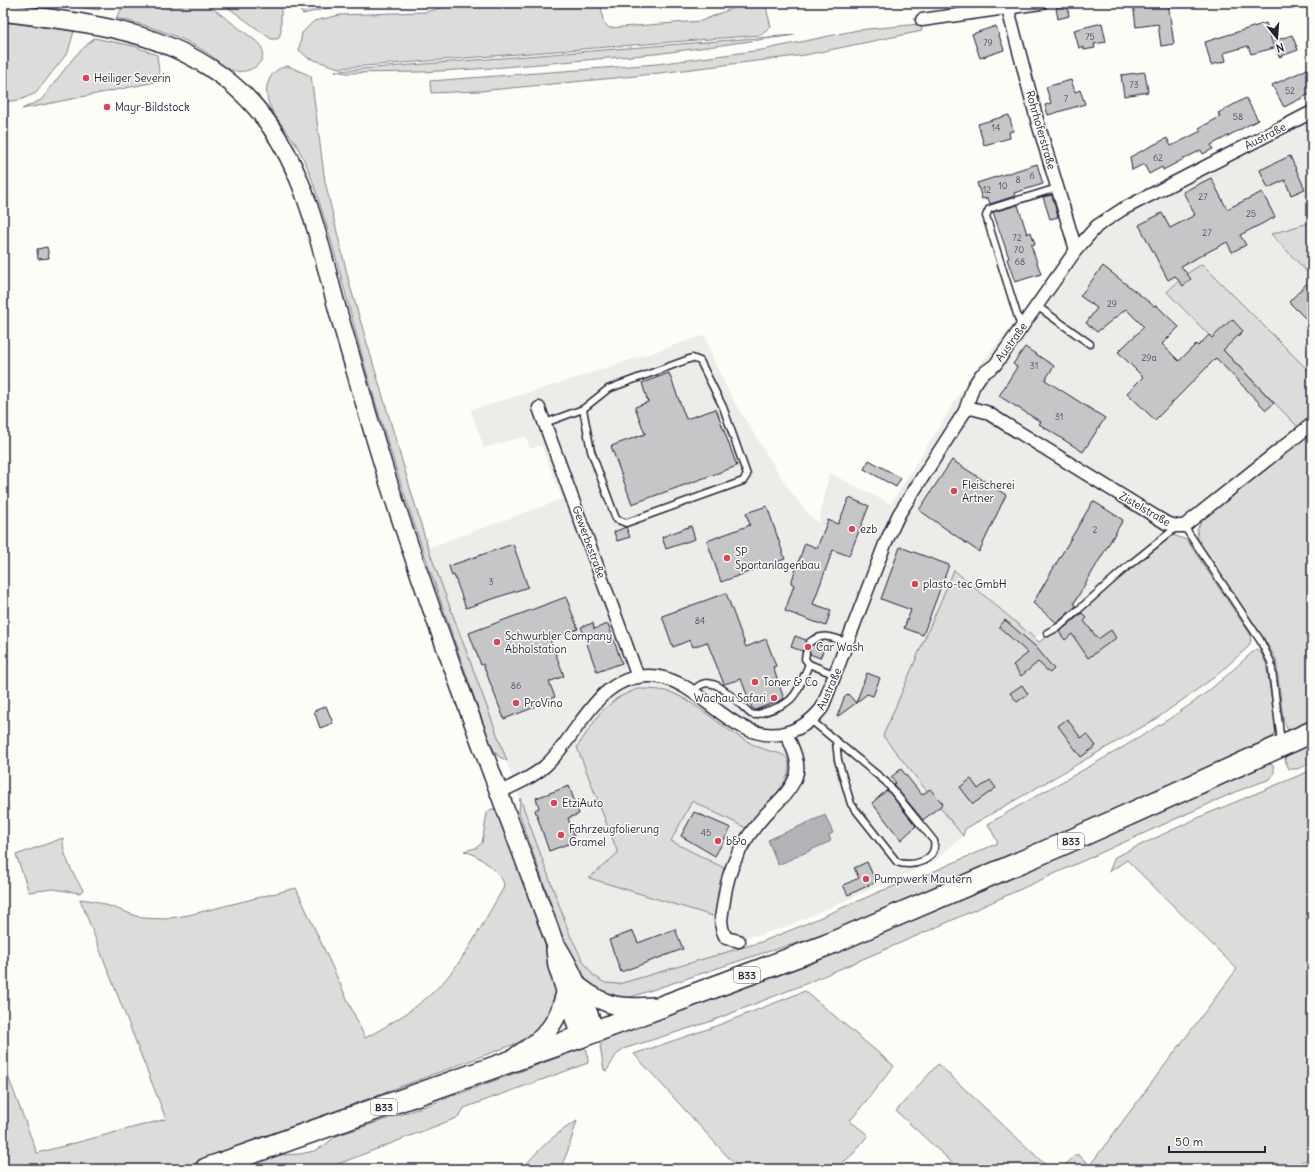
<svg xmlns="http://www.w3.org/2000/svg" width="1315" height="1172" viewBox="0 0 1315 1172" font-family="Delius,sans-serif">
<rect width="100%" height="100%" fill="#fdfcf7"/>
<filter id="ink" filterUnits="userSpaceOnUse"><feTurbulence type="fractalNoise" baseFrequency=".025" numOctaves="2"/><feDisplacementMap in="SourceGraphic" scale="8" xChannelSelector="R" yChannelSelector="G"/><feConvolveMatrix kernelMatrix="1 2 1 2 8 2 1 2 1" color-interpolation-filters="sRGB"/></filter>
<g filter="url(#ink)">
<path fill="#ecece9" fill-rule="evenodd" d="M1312,121V222L1272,234L1312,277V374L1202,264L1167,292L1298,427L1070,608L1058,623L1034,638L955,570L883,736L963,836L933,862L785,927L760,935L742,937L738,949L619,984L605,983L593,975L583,961L570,935L428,548L562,499L541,445L530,449L526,436L484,448L471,410L567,381L705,335L713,359L733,400L786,485L809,515L819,523L829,473L891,504L969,379L1014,322L1027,333L1085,252L1102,233L1127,216ZM659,689L681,697L740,738L761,748L782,754L789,761V774L778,792L692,801L671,841L724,868L719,888L590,878L618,853L577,747Z"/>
<g fill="#dddcdb" stroke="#807f8b">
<path d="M49,3H107L99,10Z"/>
<path d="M129,3L207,4L260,44C270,62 251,74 234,71C224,68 215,58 206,52C179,35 147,25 116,18L120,11Z"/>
<path d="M222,3H281V31L279,38L276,39H271Z"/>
<path d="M296,3H349L303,14L297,8Z"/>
<path d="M461,3H601L603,21L609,28L701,21L738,6L740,3H765L771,27L761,35L339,68L308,58L299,50L302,33L314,21L340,15L425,12Z"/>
<path d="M3,22L74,31L68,52L36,93L20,100L3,102Z"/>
<path d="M920,24L922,31L805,55L635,76L480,91L431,93L430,81L657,64L762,50L858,30Z"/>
<path d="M795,35L655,54L492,68L421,72L347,73L335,71Z"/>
<path d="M94,38L134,46L157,55L160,81L22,109L41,100L75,56Z"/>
<path d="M288,66L311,76L325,182L350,286L428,548L507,761L498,756L491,746C451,629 408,513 373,394C353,327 338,258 316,192C312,177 305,161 298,148C287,127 258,106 269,80C273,71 279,68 288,66Z"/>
<path d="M1312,222V277L1271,234Z"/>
<path d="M1202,264L1312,374V415L1298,427L1167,292L1185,275Z"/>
<path d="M1312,432V723L1290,731L1287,729L1283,719L1276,659L1263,637L1198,540L1197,529L1203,519Z"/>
<path d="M1173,535L1187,540L1250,634L1251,641L1248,647L1216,676L1156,719L965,829L963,836L883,736L954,570L1039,642L1076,616L1130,569Z"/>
<path d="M1256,649L1260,651L1266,663L1275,721L1276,731L1270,743L1060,837L846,926L821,936L763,953L628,998L613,999L589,986L581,976L563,938L519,813L520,798L570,935L583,961L593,975L605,983L619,984L761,942L796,928L881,891L928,874L998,843L988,824C1056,783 1129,748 1194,702C1216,686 1236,667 1256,649Z"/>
<path d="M637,689C653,689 667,689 681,697C712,714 736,741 770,751C778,753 787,754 789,763C792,784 760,812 746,828L692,801L671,841L724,868L716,917L589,878L618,853L577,747L601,712L617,698Z"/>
<path d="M1312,742V763L1297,769H1289L1285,760L1286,755Z"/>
<path d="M1266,763L1273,765C1275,771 1274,774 1270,779L1235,792L937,927L805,984L709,1022L623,1049C613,1056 613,1063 606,1071L604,1070L600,1046L604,1040L745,986Z"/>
<path d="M1312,770V1157L1287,1169H1061L1077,1154L1090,1165L1237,969L1127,860L1109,872L1115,857L1202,816Z"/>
<path d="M491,809H494L497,812C509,845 566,983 555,1009C549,1023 532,1035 520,1042L247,1144L184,1169H3V1063L37,1153L166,1119L80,899L95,901L142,918L164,919L189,915L296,888L365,1038C393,1023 424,1004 445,980C467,956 486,917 503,889L504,883C498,871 478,854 464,851L476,848L482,843L487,813Z"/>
<path d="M63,838C62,856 74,875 83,890L80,893L53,889L29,892L16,855Z"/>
<path d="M805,991L894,1066L850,1121L868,1135L854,1153L836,1169H739L634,1054L711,1028Z"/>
<path d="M584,1048L587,1050L588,1063L464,1108L459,1117L333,1166L324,1169H237L279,1155L300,1154L314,1151L325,1145L336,1136L420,1108Z"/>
<path d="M938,1064L1050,1169H959L896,1111Z"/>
<path d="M577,1121L567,1153L560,1169H522C539,1149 554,1134 577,1121Z"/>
</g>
<path fill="#b2b2b7" stroke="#787885" d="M825,815L833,833L829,835L831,841L778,865L768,840Z"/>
<g fill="#c6c6c8" stroke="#22223b">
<path d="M1133,3H1168L1174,44L1161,46L1158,24L1136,27Z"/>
<path d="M1067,5L1069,16L1058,19L1056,8Z"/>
<path d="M1102,23L1106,42L1094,44L1095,48L1084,50L1083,47L1079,48L1074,30Z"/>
<path d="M1266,23L1274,48L1251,54L1248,46L1224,53L1226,61L1211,65L1205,42Z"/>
<path d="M996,26L1004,50L980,58L972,34Z"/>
<path d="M1292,35L1298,50L1279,57L1274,41Z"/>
<path d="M1312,67V93L1284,107L1272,85Z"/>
<path d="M1145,72L1148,92L1124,96L1121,75Z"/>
<path d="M1071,80L1075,92L1080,90L1085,104L1048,115L1045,105L1051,103L1046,87Z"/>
<path d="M1246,98L1258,120L1211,145L1213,149L1203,154L1201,150L1163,170L1162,167L1149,174L1144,164L1132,170L1130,157L1167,138L1171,146L1201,131L1199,128L1220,117L1218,113Z"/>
<path d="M1009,115L1013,131L1009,132L1010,138L984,145L978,124Z"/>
<path d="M1290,156L1305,189L1291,195L1285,180L1268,188L1260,170Z"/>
<path d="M1037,164L1043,184L1014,193L1015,196L990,204L988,198L982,199L977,183Z"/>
<path d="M1211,178L1227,209L1262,192L1275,217L1240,235L1246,245L1232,252L1227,242L1181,266L1191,279L1183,286L1175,276L1168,280L1139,225L1162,213L1170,228L1195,215L1183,192Z"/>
<path d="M1052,195L1058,217L1050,219L1043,197Z"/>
<path d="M1018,205L1027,234L1031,232L1035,244L1031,245L1041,274L1015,282L1007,259L1009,258L993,212Z"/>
<path d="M47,247L49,258L38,259L37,249Z"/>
<path d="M1103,266L1154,306L1156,305L1179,327L1162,344L1179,361L1196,344L1198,346L1209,335L1212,338L1232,319L1243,331L1223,350L1274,403L1266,410L1216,358L1155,420L1127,393L1143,377L1118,352L1144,327L1126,309L1097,332L1086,323L1097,308L1080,296Z"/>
<path d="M1312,278V325L1289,302Z"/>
<path d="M1025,347L1054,366L1045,380L1105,418L1083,452L1039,424L1041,422L999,396L1017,367L1013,364Z"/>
<path d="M669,373L686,419L716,409L737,466L632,504L611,446L645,434L635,407L648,402L642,383Z"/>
<path d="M869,460L901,478L896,487L864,469Z"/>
<path d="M952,460L1006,495L979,552L919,510Z"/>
<path d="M849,498L869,506L849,556L833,550L828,563L813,604L831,610L826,626L785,611L794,585L791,583L805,543L817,548L828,520L838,524Z"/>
<path d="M1093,501L1123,520L1074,603L1076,606L1057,623L1033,603Z"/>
<path d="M767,506L785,559L721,582L707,541L750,525L746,513Z"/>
<path d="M691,526L695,539L666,549L662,537Z"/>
<path d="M626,527L630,537L617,541L614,532Z"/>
<path d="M513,544L528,587L466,608L454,575L452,576L449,566Z"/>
<path d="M900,547L949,565L923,635L904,628L911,610L881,599Z"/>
<path d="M726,593L746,647L766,639L776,666L773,667L784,699L755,710L752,708L741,679L724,684L707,642L693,647L690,640L673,647L662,616Z"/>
<path d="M566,597L578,629L550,639L564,676L549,682L555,697L534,704L535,707L504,719L483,664L481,665L469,633Z"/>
<path d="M1082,613L1087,618L1084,621L1098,639L1111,630L1116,638L1088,658L1072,634L1065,640L1059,632Z"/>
<path d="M1005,620L1036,647L1054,669L1050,673L1038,662L1021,676L1013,665L1028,653L999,627Z"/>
<path d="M593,623L594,629L608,624L622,663L597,672L581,627Z"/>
<path d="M795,636L806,640L808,646L816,644L825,647L820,658L810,654L807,649L802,651L791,647Z"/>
<path d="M867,673L880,678L873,696L867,694L856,703Z"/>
<path d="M1022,685L1028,694L1017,702L1010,693Z"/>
<path d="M848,694L856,703L837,717L844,698Z"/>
<path d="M326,706L333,723L320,728L314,711Z"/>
<path d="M1067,719L1081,738L1087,734L1096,746L1081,757L1058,726Z"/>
<path d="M901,769L922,795L930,789L943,804L923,820L894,785L896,783L891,777Z"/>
<path d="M971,779L978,789L990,780L996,788L973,804L960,787Z"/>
<path d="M569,786L579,814L568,818L576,841L549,851L535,810L539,808L536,798Z"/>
<path d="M887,790L916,826L901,840L872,803Z"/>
<path d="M694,812L731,828L715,856L681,836Z"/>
<path d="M867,862L876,882L848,895L843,885L859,878L854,868Z"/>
<path d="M675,929L683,949L621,972L609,940L633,931L638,943Z"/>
</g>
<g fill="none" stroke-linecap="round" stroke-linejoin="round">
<g stroke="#22223b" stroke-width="9">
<g id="service">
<path d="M1037,306L1090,344"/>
<path d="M1021,327L986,216L989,209L1057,188"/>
<path d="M545,423L583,409L608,389L692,358L700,361L723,407L747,475L743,481L626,523L616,519L591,451L583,409"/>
<path d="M1184,526L1260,640L1271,662L1281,742"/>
<path d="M1047,633L1060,626L1128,566L1177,527"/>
<path d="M810,642C823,632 835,638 849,643"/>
<path d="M806,653L805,659L809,664L836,675"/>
<path d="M693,692C710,667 735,701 751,714L755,715C795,702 793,702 809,664"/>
<path d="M812,721L886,782L934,841C938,861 911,868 897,862L851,804L838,760L836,741"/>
</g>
</g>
<g stroke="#22223b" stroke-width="15">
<g id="minor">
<path d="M1008,9L1037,120L1076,250"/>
<path d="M922,20L1041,3"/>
<path d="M539,408L638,677"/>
<path d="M965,411L971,408L986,412L1166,523L1177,526H1184L1312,424"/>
<path d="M500,792C515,785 531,778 544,767C579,737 594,677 648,676C699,675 727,741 780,734C798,731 811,722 822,708L885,544L899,514L965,411L973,387L981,375L995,365L1076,250L1097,226L1123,209L1312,112"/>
<path d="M739,941L726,938C718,924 722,915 724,900C728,866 743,839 766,814C777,803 791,791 796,776C801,763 791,745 786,733"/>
</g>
</g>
<g stroke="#22223b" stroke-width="20">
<g id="secondary">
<path d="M3,12C91,24 174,29 242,93C304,152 317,237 339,315C359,383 377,451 400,517C447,660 503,800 554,941C573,970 584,999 595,1031"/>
<path d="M555,950L557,966L580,1037"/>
<path d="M580,987C607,1008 621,1008 654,1006"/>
<path d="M517,1055C545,1038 557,1025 565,993"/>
</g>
</g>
<g stroke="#22223b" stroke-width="24">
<path id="trunk" d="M206,1169L580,1037L827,945L1063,844L1312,732"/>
</g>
<use href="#service" stroke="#fdfcf7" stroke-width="6"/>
<use href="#minor" stroke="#fdfcf7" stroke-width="12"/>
<use href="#secondary" stroke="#fdfcf7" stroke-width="17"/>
<use href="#trunk" stroke="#fdfcf7" stroke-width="21"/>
</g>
</g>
<g fill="#d1495b" stroke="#fdfcf7" stroke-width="1.5">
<circle cx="86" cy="78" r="4"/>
<circle cx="107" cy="107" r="4"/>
<circle cx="954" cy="491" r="4"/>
<circle cx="852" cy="529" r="4"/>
<circle cx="727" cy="558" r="4"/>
<circle cx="915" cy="584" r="4"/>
<circle cx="497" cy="642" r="4"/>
<circle cx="808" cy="647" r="4"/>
<circle cx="755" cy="682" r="4"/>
<circle cx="774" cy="698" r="4"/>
<circle cx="516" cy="703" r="4"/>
<circle cx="554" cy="803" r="4"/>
<circle cx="561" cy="835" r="4"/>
<circle cx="718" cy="841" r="4"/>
<circle cx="866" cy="879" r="4"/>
</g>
<g text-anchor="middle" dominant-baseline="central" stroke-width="3" stroke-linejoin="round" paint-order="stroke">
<g font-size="9" fill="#4b4b5e">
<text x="1090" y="36">75</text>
<text x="988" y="42">79</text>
<text x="1134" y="84">73</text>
<text x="1290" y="90">52</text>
<text x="1066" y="98">7</text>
<text x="1238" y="116">58</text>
<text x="996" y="127">14</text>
<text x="1158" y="157">62</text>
<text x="1032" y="175">6</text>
<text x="1018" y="179">8</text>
<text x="1003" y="185">10</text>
<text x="987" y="189">12</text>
<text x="1203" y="196">27</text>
<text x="1251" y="213">25</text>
<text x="1207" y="232">27</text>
<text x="1017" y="237">72</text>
<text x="1019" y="249">70</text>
<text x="1020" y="261">68</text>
<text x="1112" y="303">29</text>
<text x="1149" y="357">29a</text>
<text x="1034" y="365">31</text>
<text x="1059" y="416">31</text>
<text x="1095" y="529">2</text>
<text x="491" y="581">3</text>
<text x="700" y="620">84</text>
<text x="516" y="685">86</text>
<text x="706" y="832">45</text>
</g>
<g fill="#fdfcf7" stroke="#646373" stroke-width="1">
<rect x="1058" y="833" width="26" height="16" rx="3"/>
<rect x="734" y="967" width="26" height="16" rx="3"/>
<rect x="371" y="1099" width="26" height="16" rx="3"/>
</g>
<g font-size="10" font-weight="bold" fill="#22223b">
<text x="1071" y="841">B33</text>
<text x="747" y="975">B33</text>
<text x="384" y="1107">B33</text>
</g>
<g font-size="11" fill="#22223b" stroke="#fdfcf7" text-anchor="start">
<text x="94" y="78">Heiliger Severin</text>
<text x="115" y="107">Mayr-Bildstock</text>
<text x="962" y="485">Fleischerei<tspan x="962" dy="13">Artner</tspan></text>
<text x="860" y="529">ezb</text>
<text x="735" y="552">SP<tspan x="735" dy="13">Sportanlagenbau</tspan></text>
<text x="923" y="584">plasto-tec GmbH</text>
<text x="505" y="636">Schwurbler Company<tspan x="505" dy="13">Abholstation</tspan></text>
<text x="816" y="647">Car Wash</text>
<text x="763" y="682">Toner &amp; Co</text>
<text x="766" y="698" text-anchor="end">Wachau Safari</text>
<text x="524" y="703">ProVino</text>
<text x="562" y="803">EtziAuto</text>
<text x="569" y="829">Fahrzeugfolierung<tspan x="569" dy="13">Gramel</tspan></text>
<text x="726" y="841">b&amp;o</text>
<text x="874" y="879">Pumpwerk Mautern</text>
</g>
<g font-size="11" fill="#22223b" stroke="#fdfcf7">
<text transform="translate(1041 130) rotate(74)">Rohrhoferstraße</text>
<text transform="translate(1265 136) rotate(-27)">Austraße</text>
<text transform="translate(1011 342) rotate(-54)">Austraße</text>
<text transform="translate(1145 509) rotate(30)">Zistelstraße</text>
<text transform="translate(589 542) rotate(70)">Gewerbestraße</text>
<text transform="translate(829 689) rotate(-66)">Austraße</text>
</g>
</g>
<rect width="1315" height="1172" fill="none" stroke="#fdfcf7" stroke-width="16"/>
<rect x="8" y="8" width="1299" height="1156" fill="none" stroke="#22223b" stroke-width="1.5" filter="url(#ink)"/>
<g transform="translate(1277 38) rotate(163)" stroke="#fdfcf7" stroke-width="3" paint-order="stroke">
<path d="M0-3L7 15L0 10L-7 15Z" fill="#22223b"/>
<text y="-6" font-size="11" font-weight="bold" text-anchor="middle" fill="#22223b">N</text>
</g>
<path d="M1169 1146v6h96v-6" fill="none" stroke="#22223b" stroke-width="2"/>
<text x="1175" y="1146" font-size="12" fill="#22223b" stroke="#fdfcf7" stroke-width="3" paint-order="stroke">50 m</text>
</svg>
